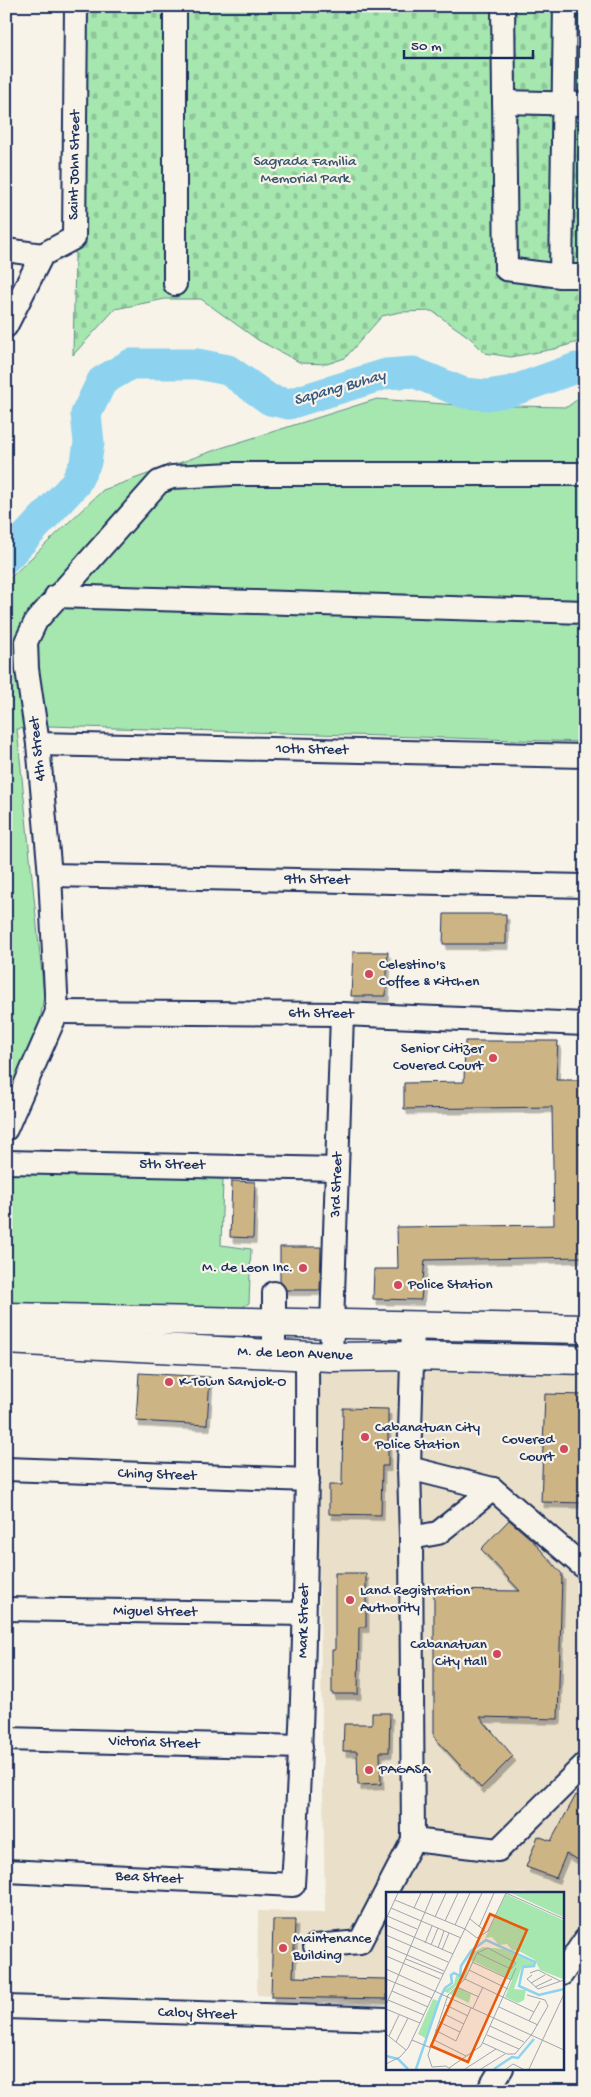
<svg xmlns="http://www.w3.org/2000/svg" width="591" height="2097" viewBox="0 0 591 2097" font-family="'Gochi Hand',sans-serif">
<defs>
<pattern id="cemetery-stones" width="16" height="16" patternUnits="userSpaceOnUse" patternTransform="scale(1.25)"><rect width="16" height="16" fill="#a6e7b0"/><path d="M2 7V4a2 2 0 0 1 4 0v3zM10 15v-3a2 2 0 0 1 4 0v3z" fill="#8ec69a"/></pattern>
<filter id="shadow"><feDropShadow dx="3" dy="5.5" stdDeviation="0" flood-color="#0004"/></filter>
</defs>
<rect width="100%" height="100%" fill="#f7f3e8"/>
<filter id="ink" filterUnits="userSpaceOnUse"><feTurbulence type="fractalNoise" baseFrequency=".02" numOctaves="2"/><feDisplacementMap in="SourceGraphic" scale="10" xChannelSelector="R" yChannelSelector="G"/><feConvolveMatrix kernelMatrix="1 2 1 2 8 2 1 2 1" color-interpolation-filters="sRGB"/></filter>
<g filter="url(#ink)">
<path fill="#eae0ca" d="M316,1367L585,1373V1927L562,1960V1893H387V2004L257,1995L258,1911L325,1912Z"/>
<g fill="#a6e7b0" stroke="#608b87">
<path d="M585,394V742L48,726L17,729L44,995L38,1034L6,1104V587L11,577L103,490L221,448L377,399L458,405L567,407Z"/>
<path d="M6,1172L223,1179L221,1245L251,1249L249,1303L237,1311L6,1305Z"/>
</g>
<path fill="url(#cemetery-stones)" stroke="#608b87" d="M80,6H585V340L554,349L511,357L485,353L469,337L432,311L400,312L382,316L345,358L327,364L301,363L258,340L201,299H165L115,309L73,355Z"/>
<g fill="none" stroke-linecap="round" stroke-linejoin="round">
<path stroke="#8dd3ef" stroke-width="31" d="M6,558L75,484L86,462L89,443L86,414L102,381L131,364H197L228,370L270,400L289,404L386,374L413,372L464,393L487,395L512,391L576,368H585"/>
</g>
<g fill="#cdb484" stroke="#1b2f5e" filter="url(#shadow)">
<path d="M444,914H506V944H443Z"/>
<path d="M353,952H388L386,996H351Z"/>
<path d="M465,1041H558L556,1080H582L584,1257L425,1260L421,1300L373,1299L374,1269H398L397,1227L554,1225L552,1107L404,1109V1083L464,1082Z"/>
<path d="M232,1181L255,1182L253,1238L230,1237Z"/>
<path d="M280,1247H321L320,1290H286L280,1281Z"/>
<path d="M139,1373L210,1377L207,1425L136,1421Z"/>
<path d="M545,1394L585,1395V1503L541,1502Z"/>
<path d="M343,1408L388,1409V1466H382L381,1515L329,1514V1485H342Z"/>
<path d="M509,1520L532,1540L562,1574L558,1719L480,1717L513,1756L481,1788L434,1737V1590L520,1591L481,1549Z"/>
<path d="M335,1573H366V1627H359L358,1694H332V1650H335Z"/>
<path d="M372,1713H390L389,1752H380L381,1784L358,1785L357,1751H343L344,1724H372Z"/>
<path d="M576,1795L585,1800V1863L566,1854L556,1878L526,1867L538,1836L551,1841Z"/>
<path d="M273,1920H295L293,1977L387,1979V1999L271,1997Z"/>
</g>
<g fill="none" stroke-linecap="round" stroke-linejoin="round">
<g stroke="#1b2f5e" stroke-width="26">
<g id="minor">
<path d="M503,6L506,269L561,276H585"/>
<path d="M504,102L585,104"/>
<path d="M6,250L42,255"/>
<path d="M561,276L565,6"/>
<path d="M175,284V6"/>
<path d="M6,326L42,255L74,238L76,6"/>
<path d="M56,596L585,612"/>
<path d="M38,744L585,756"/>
<path d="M50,875L585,886"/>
<path d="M57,1012L342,1014L585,1024"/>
<path d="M6,1129L57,1012L50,875L38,744L27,669L26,642L36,621L159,482L172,477L232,474H585"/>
<path d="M6,1162L337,1169"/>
<path d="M274,1354V1293"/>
<path d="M331,1357L342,1014"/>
<path d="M409,1468L493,1489L585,1568"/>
<path d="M6,1469L308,1480"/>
<path d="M411,1538L438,1533L493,1489"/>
<path d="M6,1609L304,1614"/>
<path d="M6,1739L301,1747"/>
<path d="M413,1840L498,1850L585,1764"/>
<path d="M6,1871L293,1885C304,1709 308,1532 307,1356"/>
<path d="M315,1946L360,1942L413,1840L411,1538L409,1468L413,1326"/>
<path d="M562,1974L585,1940"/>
<path d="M6,2007L387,2019"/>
<path d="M488,2091L502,2068"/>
</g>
</g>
<g stroke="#1b2f5e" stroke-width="31">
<g id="major">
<path d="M6,1317L585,1329"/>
<path d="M6,1340L331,1357L411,1356L585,1360"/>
</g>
</g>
<use href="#minor" stroke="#f7f3e8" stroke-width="22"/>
<use href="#major" stroke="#f7f3e8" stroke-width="28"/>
</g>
</g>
<g fill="#d1495b" stroke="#f7f3e8" stroke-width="2">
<circle cx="369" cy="974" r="5"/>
<circle cx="493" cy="1058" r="5"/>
<circle cx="303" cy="1268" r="5"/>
<circle cx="398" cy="1285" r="5"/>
<circle cx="169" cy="1382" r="5"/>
<circle cx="365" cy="1437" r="5"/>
<circle cx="564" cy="1449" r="5"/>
<circle cx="350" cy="1600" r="5"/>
<circle cx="497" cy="1654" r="5"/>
<circle cx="369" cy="1770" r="5"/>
<circle cx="283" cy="1948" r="5"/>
</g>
<g text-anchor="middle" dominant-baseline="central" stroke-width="4.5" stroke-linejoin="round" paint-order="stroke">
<g font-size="15" fill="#37546e" stroke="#f7f3e8">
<text x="305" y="162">Sagrada Familia<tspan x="305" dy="17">Memorial Park</tspan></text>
</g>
<g font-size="15" fill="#1b2f5e" stroke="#f7f3e8">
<text transform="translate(75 165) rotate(-89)">Saint John Street</text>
<text transform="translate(38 749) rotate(-96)">4th Street</text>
<text transform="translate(312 750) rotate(1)">10th Street</text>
<text transform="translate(317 880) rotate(1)">9th Street</text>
<text transform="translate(321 1014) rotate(1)">6th Street</text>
<text transform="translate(172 1165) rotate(1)">5th Street</text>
<text transform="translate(337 1185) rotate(-88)">3rd Street</text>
<text transform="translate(295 1354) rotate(2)">M. de Leon Avenue</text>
<text transform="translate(157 1475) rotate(2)">Ching Street</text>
<text transform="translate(155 1612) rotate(1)">Miguel Street</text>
<text transform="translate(304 1621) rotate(-89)">Mark Street</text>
<text transform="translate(154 1743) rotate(2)">Victoria Street</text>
<text transform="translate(149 1878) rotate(3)">Bea Street</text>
<text transform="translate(197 2014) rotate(2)">Caloy Street</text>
</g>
<g font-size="15" fill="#1b2f5e" stroke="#f7f3e8" text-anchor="start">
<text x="379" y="965">Celestino's<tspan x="379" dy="17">Coffee &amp; Kitchen</tspan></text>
<text x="483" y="1049" text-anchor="end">Senior Citizer<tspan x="483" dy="17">Covered Court</tspan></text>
<text x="293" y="1268" text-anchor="end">M. de Leon Inc.</text>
<text x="408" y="1285">Police Station</text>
<text x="179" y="1382">K-Town Samjok-O</text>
<text x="375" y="1428">Cabanatuan City<tspan x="375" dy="17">Police Station</tspan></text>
<text x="554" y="1440" text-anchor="end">Covered<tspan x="554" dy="17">Court</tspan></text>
<text x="360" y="1591">Land Registration<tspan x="360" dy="17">Authority</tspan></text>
<text x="487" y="1645" text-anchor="end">Cabanatuan<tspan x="487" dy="17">City Hall</tspan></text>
<text x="379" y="1770">PAGASA</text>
<text x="293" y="1939">Maintenance<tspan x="293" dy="17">Building</tspan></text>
</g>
<g font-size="16" font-style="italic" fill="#385882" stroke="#f7f3e8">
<text transform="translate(340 389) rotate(-16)">Sapang Buhay</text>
</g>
</g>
<g transform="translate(386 1892)">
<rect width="178" height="178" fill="#f7f3e8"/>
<path d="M125,1H177V25ZM97,55L117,57L148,71V74H136L128,97L140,98L138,108L132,111L119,105L126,88L85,68L79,86L62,101L57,99L68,92L70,84H76L86,61ZM71,95L85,102L83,111L64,102ZM47,107L52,109L51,114L41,147L32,142Z" fill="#a6e7b0"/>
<path d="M120,2L177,28V87L154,78L149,68L135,60L126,58L121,52L113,53L106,45L99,46Z" fill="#a6e7b0"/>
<path fill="none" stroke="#8dd3ef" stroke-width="2.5" d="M0,164L12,167L22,177M30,177L54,106L59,96L66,91L65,83L68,81L74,84L75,74L85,59L100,48L149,70L148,74L137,75L133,94L153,103L178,97M108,177L126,165L132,166L148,147"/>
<path fill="none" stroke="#9fa5b1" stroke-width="1" d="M120,1L178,27M9,8L79,37L91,46L102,39L120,1M5,16L75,46M28,16L35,1M1,24L31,37M49,25L60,1M0,27L12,1M84,27L99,39M59,29L72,1M0,33L67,62M69,33L84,1M93,35L108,1M0,43L62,70M39,51L46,34M45,53L52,36M0,54L58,79M52,56L58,39M56,58L63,41M0,64L54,87M20,67L57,82M86,70L125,88M0,77L178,158M83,78L122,97M144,81L152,78L174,89M146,83L141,87L152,97L178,88M0,87L46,106M79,87L148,120M145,91L159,83M71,95L93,105M149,95L166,87M6,99L42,115M2,108L38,123M0,113L47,1M60,113L82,124M113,115L152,133M87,116L97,95M0,117L34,131M58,122L78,132M143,129L154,109M53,130L74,140M104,134L138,150M49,138L70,149L85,116M0,142L20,158M101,143L133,157M3,144L13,123M26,148L45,156M48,148L80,164M10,150L22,126M97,151L121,162H129L146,142L162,114L159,108L141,103M0,172L14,165L22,156L96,1M63,176L95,154L130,76M64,177L60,174L46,175L42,163L62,103L79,87L91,61L102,56L130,71L125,77L91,61M79,177L110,157M95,177L119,162M120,177L127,172L137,177M143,177L178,102"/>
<path fill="#e8590c" fill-opacity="0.15" stroke="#e8590c" stroke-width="2.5" d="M104,22L141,38L82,170L45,154Z"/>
<rect width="178" height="178" fill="none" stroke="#1b2f5e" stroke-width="2.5"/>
</g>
<rect width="591" height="2097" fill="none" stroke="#f7f3e8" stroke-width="25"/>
<rect x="12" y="12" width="566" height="2072" fill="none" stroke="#1b2f5e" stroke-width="2" filter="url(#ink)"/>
<path d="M404 50v8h129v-8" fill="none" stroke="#1b2f5e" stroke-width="2.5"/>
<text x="411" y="50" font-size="15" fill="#1b2f5e" stroke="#f7f3e8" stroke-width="4" paint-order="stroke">50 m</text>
</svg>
